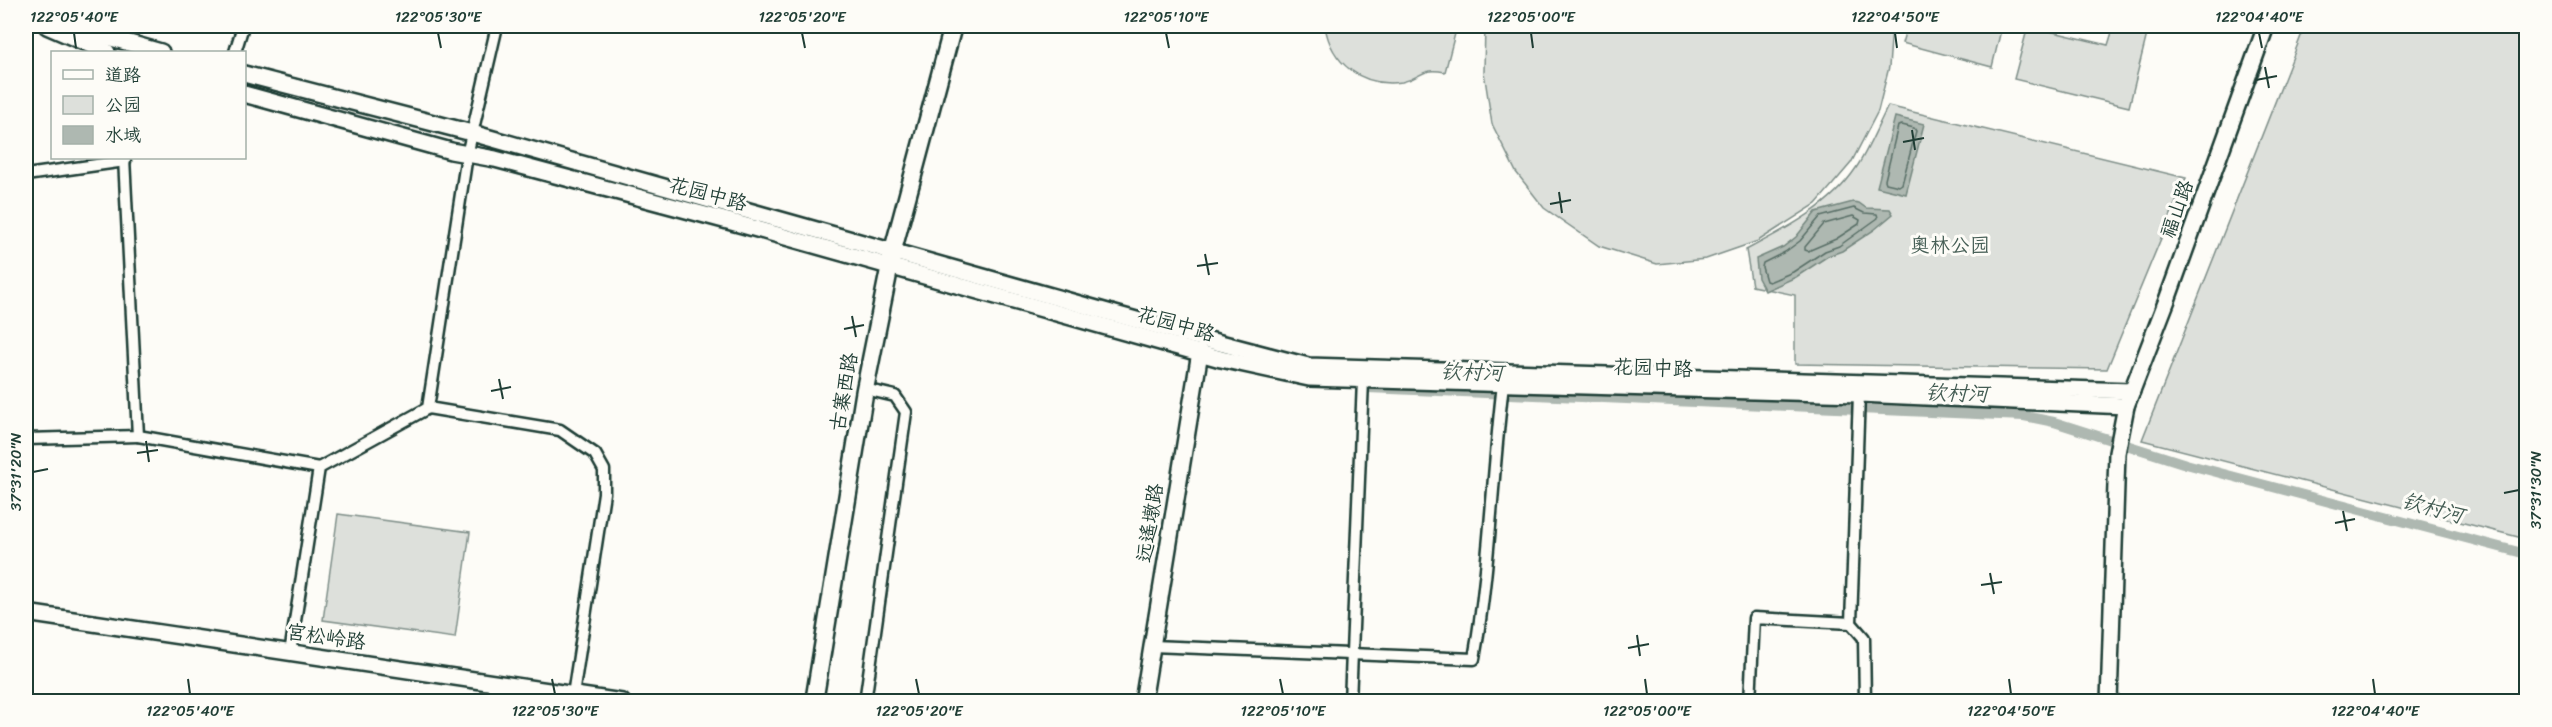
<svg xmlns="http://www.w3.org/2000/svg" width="2552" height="727" viewBox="0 0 2552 727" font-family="Sriracha,'LXGW WenKai TC',sans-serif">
<rect width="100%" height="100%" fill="#fdfcf7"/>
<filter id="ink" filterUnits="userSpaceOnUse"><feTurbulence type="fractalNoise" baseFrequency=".0167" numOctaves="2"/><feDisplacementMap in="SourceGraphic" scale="12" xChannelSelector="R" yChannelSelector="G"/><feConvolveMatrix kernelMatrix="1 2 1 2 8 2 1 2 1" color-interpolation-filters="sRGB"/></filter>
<g filter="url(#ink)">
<g fill="#dde0db" stroke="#7e8e88" stroke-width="1.5">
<path d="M1325,26H1457L1445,72C1420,67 1423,78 1402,82C1362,88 1331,63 1325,26Z"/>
<path d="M1485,26H1892L1889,67L1878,111L1851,163L1816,204L1758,241L1706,259L1657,264L1599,246L1544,208L1516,172L1492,124L1484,72Z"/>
<path d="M1907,26H2002L1992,67L1902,43Z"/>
<path d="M2028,26L2108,45L2114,26H2149L2129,107L2014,79Z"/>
<path d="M2305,26H2526V539L2142,440Z"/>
<path d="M1888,106L2186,178L2107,369L1795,364V295L1752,286L1746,250C1786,229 1830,207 1856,168C1869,149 1877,127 1888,106Z"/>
<path d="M338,514L470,532L455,638L323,620Z"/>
</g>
<g fill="#aeb8b1" stroke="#75877f" stroke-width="1.5">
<path d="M1895,117L1924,124L1906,194L1877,187Z"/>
<path d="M1853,202L1859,203L1866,208L1890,209L1893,214L1874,230L1842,251L1828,256L1796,277L1765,291L1758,278L1756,259L1783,247L1796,237L1816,212Z"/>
</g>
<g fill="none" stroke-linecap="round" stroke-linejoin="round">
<g stroke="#586e66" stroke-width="1.5">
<path d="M1902,125L1914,128L1916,131L1902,184L1899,186L1886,183L1885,180L1898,126Z"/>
<path d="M1854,208L1864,213L1877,214L1878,218L1839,246L1825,251L1793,272L1769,282L1766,281L1762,267L1763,263L1785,252L1800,241L1820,217Z"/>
<path d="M1853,216L1860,220L1859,224L1836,239L1808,251L1805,250V247L1824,224Z"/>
</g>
<path stroke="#aeb8b1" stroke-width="10" d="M1368,388L2024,416L2054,422L2186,464L2526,554"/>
<g stroke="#1f3d34" stroke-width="15">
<g id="street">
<path d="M235,52L243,26"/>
<path d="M26,175L125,161"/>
<path d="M1859,394L1851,623L1864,638L1865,702"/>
<path d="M428,408L560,430L595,454L604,470V493L573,695"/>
<path d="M138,436L319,468"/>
<path d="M26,439L138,436L124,158"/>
<path d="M1152,646L1474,659C1490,568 1492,475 1503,384"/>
<path d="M290,653L319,468L428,408L467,155L497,26"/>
<path d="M865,702L906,412L895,396L865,389"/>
<path d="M1350,702L1363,380"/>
<path d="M1750,702L1754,618L1851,623"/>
</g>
</g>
<g stroke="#1f3d34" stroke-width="20">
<g id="secondary">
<path d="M47,26L107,52"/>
<path d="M69,26L161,52"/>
<path d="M244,74L472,133L1186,334L1308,366L2132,391"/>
<path d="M244,94L451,151L495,159L739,224L1221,359L1309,378L1859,394L2126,406"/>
<path d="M26,613L622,702"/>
<path d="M1143,702L1200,352"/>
<path d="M2109,702L2117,453L2126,406L2167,300L2266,26"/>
</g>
</g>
<g stroke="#1f3d34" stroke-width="21">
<path id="primary" d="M814,702L865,389L893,250L953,26"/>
</g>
<use href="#street" stroke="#fdfcf7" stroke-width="10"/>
<use href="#secondary" stroke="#fdfcf7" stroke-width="15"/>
<use href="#primary" stroke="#fdfcf7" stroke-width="16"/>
</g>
</g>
<path fill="none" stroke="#1f3d34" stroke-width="2" d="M74,33L76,48M438,33L441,48M802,33L805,48M1166,33L1169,48M1531,33L1533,48M1895,33L1897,48M2259,33L2262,48M2265,67L2269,88M2256,80L2277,76M1912,130L1915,150M1903,142L1924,138M1559,192L1562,213M1550,204L1571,200M1205,254L1209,275M1197,266L1218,263M852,316L856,337M844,329L864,325M499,379L503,399M491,391L511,387M146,441L149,462M137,453L158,450M33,472L48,469M2504,493L2519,490M2343,511L2347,531M2335,523L2355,519M1990,573L1994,594M1981,585L2002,582M1637,635L1640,656M1628,648L1649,644M188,679L190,694M552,679L555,694M916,679L919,694M1280,679L1283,694M1645,679L1647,694M2009,679L2011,694M2373,679L2375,694"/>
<g text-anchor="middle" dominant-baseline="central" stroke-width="6" stroke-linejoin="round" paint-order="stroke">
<g font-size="20" fill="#1f3d34" stroke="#fdfcf7">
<text transform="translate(708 194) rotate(15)">花园中路</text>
<text transform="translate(2177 209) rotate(-70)">福山路</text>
<text transform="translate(1176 324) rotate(16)">花园中路</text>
<text transform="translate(1653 368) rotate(2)">花园中路</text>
<text transform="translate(844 392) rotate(-80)">古寨西路</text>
<text transform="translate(1150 523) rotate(-81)">远遥墩路</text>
<text transform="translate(326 637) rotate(8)">宫松岭路</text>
</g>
<g font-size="20" fill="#455e55" stroke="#fdfcf7">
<text x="1950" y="245">奥林公园</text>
</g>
<g font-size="21" font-style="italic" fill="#435c53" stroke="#fdfcf7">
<text transform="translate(1472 372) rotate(2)">钦村河</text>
<text transform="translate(1957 393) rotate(2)">钦村河</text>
<text transform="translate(2433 508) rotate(15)">钦村河</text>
</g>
</g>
<rect width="2552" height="727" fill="none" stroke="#fdfcf7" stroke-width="66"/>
<rect x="51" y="51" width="195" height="108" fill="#fdfcf7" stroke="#a4b0a9" stroke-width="1.5"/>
<rect x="63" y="70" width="30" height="9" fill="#fdfcf7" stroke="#a4b0a9" stroke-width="1.5"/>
<text x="105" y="81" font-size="18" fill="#1f3d34">道路</text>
<rect x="63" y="96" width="30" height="18" fill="#dde0db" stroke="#a4b0a9" stroke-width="1.5"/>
<text x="105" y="111" font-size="18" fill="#1f3d34">公园</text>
<rect x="63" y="126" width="30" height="18" fill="#aeb8b1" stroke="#a4b0a9" stroke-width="1.5"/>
<text x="105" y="141" font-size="18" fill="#1f3d34">水域</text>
<rect x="33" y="33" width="2486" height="661" fill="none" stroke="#1f3d34" stroke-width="2"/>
<g font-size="15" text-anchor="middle" fill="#1f3d34">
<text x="74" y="22">122°05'40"E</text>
<text x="438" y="22">122°05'30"E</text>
<text x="802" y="22">122°05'20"E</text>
<text x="1166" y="22">122°05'10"E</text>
<text x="1531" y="22">122°05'00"E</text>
<text x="1895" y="22">122°04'50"E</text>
<text x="2259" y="22">122°04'40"E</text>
<text transform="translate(16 472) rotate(-90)" y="5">37°31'20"N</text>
<text transform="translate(2536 490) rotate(-90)" y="5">37°31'30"N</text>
<text x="190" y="716">122°05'40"E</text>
<text x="555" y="716">122°05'30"E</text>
<text x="919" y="716">122°05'20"E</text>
<text x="1283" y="716">122°05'10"E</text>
<text x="1647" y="716">122°05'00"E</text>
<text x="2011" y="716">122°04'50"E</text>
<text x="2375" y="716">122°04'40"E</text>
</g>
</svg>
